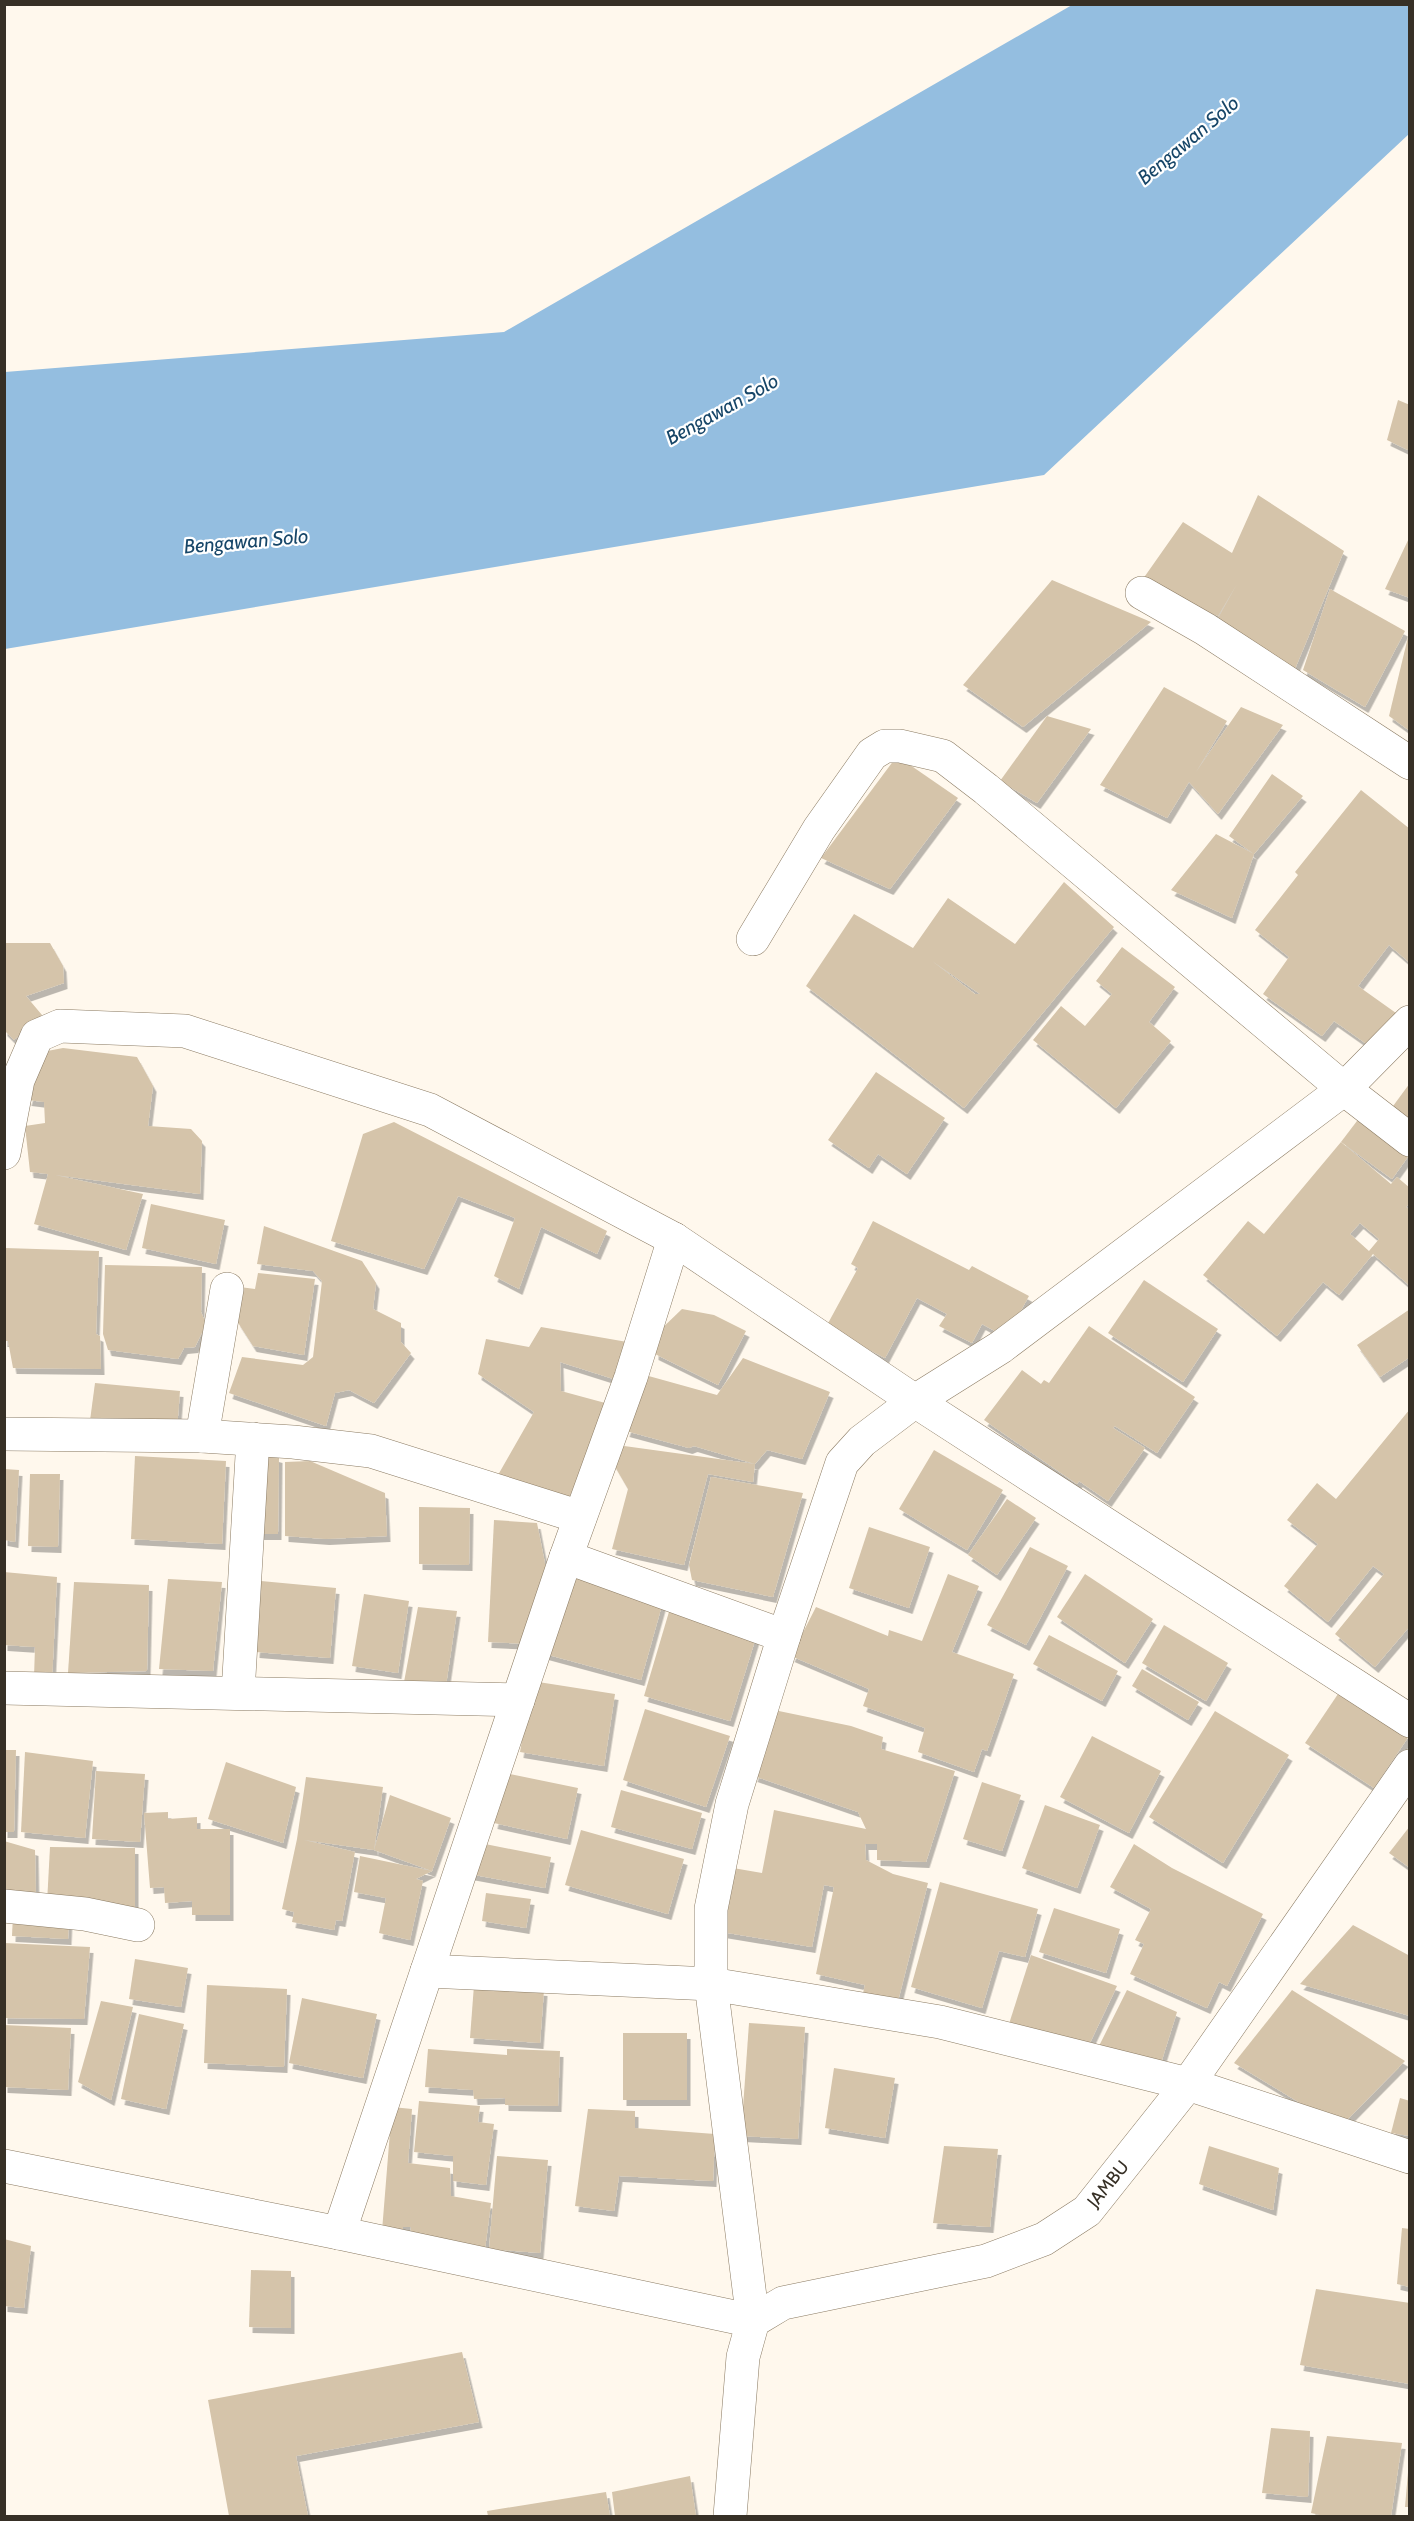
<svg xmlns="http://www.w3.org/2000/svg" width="1414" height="2521" viewBox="0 0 1414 2521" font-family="Cabin,sans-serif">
<defs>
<filter id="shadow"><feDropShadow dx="3.5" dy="6" stdDeviation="0" flood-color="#0004"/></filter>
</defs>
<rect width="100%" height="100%" fill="#fff8ed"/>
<path fill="#94bee0" d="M1072,5H1409V134L1044,475L5,649V372L504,332Z"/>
<g fill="#d5c4aa" fill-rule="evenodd" filter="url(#shadow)">
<path d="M1398,400L1410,405V451L1387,440Z"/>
<path d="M1258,495L1344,551L1292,676L1212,629L1237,584L1218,616L1138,586L1183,522L1232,553Z"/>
<path d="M1410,536V598L1385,589Z"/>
<path d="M1052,580L1151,622L1023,727L963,685Z"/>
<path d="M1330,589L1405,631L1365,707L1303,670Z"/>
<path d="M1408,637L1410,638V731L1389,716Z"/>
<path d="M1164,687L1227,721L1196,772L1241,707L1283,725L1218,814L1189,782L1167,818L1100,785Z"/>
<path d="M1047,716L1091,729L1037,803L1000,781Z"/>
<path d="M897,756L958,798L890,889L821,858Z"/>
<path d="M1272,774L1303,796L1254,854L1232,918L1171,890L1216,834L1254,854L1229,836Z"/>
<path d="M1361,790L1410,829V963L1389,945L1358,986L1403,1018L1378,1052L1334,1021L1322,1036L1263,994L1289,957L1255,930L1298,875L1295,872Z"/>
<path d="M1064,882L1114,927L964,1108L806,986L854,914L913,948L948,898L1015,944ZM932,961L980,994H975Z"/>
<path d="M4,943H50L63,966L64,983L26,996L42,1015L14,1040L4,1030Z"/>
<path d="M1122,947L1175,987L1149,1022L1171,1041L1116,1108L1033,1040L1061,1006L1085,1026L1112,994L1096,981Z"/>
<path d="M63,1048L137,1057L153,1086L148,1126L191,1129L202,1141L200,1194L55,1175L143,1194L126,1250L34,1224L48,1174L30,1172L25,1126L45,1123L44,1102L28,1100L42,1052Z"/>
<path d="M876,1072L945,1118L907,1174L878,1154L869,1168L828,1140Z"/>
<path d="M1410,1083V1134L1385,1117Z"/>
<path d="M1360,1117L1410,1154L1392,1179L1341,1142Z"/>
<path d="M394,1122L607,1231L597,1254L541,1227L519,1289L494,1276L515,1218L458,1196L424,1269L331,1241L363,1134Z"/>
<path d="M1341,1142L1391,1184L1397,1177L1410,1188V1203L1406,1207L1410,1210V1286L1373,1254L1339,1295L1323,1282L1277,1336L1203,1275L1248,1221L1264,1234ZM1360,1223L1379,1239L1369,1251L1350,1234Z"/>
<path d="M151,1204L225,1220L216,1264L142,1248Z"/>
<path d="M873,1221L969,1270L972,1266L1029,1296L1006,1337L982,1324L972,1343L939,1326L947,1314L917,1298L885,1358L826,1327L858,1268L851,1264Z"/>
<path d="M264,1226L362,1261L376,1283L373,1309L401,1323V1342L411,1353L374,1403L349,1390L335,1393L326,1426L229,1393L242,1357L303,1365L313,1357L322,1281L313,1271L257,1264Z"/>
<path d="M5,1248L99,1251L96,1334L100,1336L101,1369L13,1368L8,1341H4Z"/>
<path d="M105,1265L202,1267L201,1312L206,1324L195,1347L184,1348L178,1359L108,1350L103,1334Z"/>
<path d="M258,1273L315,1279L304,1355L253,1346L237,1321L232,1286L255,1289Z"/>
<path d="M1144,1280L1218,1329L1183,1382L1108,1333Z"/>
<path d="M682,1309L714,1315L746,1331L718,1385L655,1354L656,1334Z"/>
<path d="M1410,1309V1357L1380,1377L1357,1345Z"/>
<path d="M1089,1326L1195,1397L1157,1453L1115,1426L1113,1428L1145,1448L1108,1501L1079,1481L1077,1484L984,1420L1022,1370L1041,1384L1044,1380L1049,1383Z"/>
<path d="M541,1327L633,1343L620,1381L560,1362L561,1391L609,1404L567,1503L494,1482L534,1412L478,1374L486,1339L529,1347Z"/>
<path d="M743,1358L830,1392L802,1459L767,1450L755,1464L753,1482L708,1474L684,1565L612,1549L628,1489L610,1458L617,1445L755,1464L694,1446L689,1448L626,1431L645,1375L717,1395Z"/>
<path d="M95,1383L180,1391L177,1429L89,1428Z"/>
<path d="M1410,1409V1626L1375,1667L1335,1634L1384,1574L1373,1566L1328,1622L1284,1586L1318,1544L1287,1520L1317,1483L1336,1499Z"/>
<path d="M934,1450L1003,1490L967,1550L899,1509Z"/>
<path d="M256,1451L279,1457L278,1534H256Z"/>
<path d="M135,1456L226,1461L222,1544L131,1539Z"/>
<path d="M310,1461L385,1493L387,1536L326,1539L285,1536V1462Z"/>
<path d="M4,1469L19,1470L15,1542L4,1540Z"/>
<path d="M30,1474H60L58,1547L28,1546Z"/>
<path d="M711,1477L803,1493L773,1597L692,1580L689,1565Z"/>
<path d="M1007,1499L1036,1518L997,1575L968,1555Z"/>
<path d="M419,1507L470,1508L469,1565L419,1564Z"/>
<path d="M494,1520L537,1523L546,1569L531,1644L488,1642Z"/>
<path d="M869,1527L930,1547L909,1608L849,1588Z"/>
<path d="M1030,1547L1068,1566L1026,1645L987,1625Z"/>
<path d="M567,1571L664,1598L641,1680L545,1654Z"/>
<path d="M4,1572L57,1577L52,1681L34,1677L35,1647L4,1645Z"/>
<path d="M948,1574L979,1586L952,1652L1014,1674L987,1751L982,1749L974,1772L918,1752L925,1728L863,1706L869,1689L791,1656L816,1607L888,1636L889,1630L922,1641Z"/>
<path d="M1085,1574L1153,1619L1125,1663L1057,1617Z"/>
<path d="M168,1579L222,1582L213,1671L159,1669Z"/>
<path d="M261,1581L336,1588L330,1658L256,1652Z"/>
<path d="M74,1582L149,1585L147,1671L68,1673Z"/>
<path d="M364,1594L409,1601L398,1673L352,1666Z"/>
<path d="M671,1605L758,1631L730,1721L644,1696Z"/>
<path d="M418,1607L457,1611L446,1685L404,1682Z"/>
<path d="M1164,1625L1228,1663L1206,1701L1142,1663Z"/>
<path d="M1049,1635L1118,1671L1102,1701L1033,1664Z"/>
<path d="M1142,1669L1199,1702L1188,1720L1132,1686Z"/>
<path d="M532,1681L615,1694L604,1766L520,1752Z"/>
<path d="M1340,1691L1409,1736L1374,1788L1305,1743Z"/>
<path d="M645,1709L730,1736L706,1807L623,1780Z"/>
<path d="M774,1710L851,1726L883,1737L881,1749L955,1771L926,1862L877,1860V1844H865L866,1860L893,1874L928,1883L896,2009L861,2001L865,1985L816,1974L834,1887L824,1885L812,1947L722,1932L733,1868L762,1873L774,1810L866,1829L858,1812L754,1776Z"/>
<path d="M1215,1711L1289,1755L1223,1863L1149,1817Z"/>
<path d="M1092,1736L1161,1771L1129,1833L1060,1797Z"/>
<path d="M4,1750H16L14,1832H4Z"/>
<path d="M25,1752L93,1761L85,1838L21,1832Z"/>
<path d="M226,1762L296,1787L283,1843L208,1819Z"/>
<path d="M96,1771L145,1774L140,1842L92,1839Z"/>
<path d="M505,1773L578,1788L567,1839L494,1823Z"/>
<path d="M306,1777L383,1787L374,1850L304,1840L355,1852L342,1921L336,1920L334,1930L292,1922L294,1912L282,1909L297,1839Z"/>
<path d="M982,1782L1021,1795L1002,1851L963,1839Z"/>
<path d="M621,1790L702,1813L692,1849L611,1827Z"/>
<path d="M390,1795L451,1818L432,1871L374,1850Z"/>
<path d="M1045,1805L1100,1825L1077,1888L1022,1868Z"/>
<path d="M168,1812V1819L197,1817V1829H230V1915H192V1901L165,1903L164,1887L150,1888L144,1813Z"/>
<path d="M1410,1826V1868L1389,1853Z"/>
<path d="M581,1830L684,1859L668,1914L565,1885Z"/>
<path d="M4,1841L35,1850L36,1901L4,1899Z"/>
<path d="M475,1842L551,1857L545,1888L469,1874Z"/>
<path d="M1134,1844L1172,1868L1263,1914L1227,1986L1219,1982L1207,2008L1130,1974L1144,1944L1135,1940L1151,1909L1110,1887Z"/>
<path d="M50,1847L135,1848V1909L47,1903Z"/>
<path d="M360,1856L432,1871L416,1879L423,1881L410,1940L379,1933L386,1898L354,1892Z"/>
<path d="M940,1882L1038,1909L1025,1957L999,1951L982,2008L911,1987Z"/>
<path d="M486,1893L531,1899L526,1928L482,1921Z"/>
<path d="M1054,1908L1120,1929L1106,1973L1039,1952Z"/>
<path d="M13,1914L69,1917L68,1939L12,1936Z"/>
<path d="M1353,1925L1410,1956V2016L1300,1984Z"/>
<path d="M4,1943L90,1947L84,2019L4,2018Z"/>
<path d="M1031,1955L1117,1986L1087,2049L1008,2027Z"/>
<path d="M135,1959L188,1968L181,2007L129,1999Z"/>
<path d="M207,1985L287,1989L284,2067L204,2063Z"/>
<path d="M474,1985L544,1990L540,2043L470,2038Z"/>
<path d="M1127,1990L1177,2012L1161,2063L1099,2046Z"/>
<path d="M1292,1990L1405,2061L1340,2127L1234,2063Z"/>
<path d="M302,1998L377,2014L363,2078L289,2063Z"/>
<path d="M101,2001L133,2007L111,2100L78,2082Z"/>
<path d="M139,2014L184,2024L166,2109L121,2099Z"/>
<path d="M749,2023L805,2027L798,2139L741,2136Z"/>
<path d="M4,2025L71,2028L68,2090L4,2087Z"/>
<rect x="623" y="2033" width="64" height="67"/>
<path d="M428,2049L507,2055V2049L560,2051L558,2106L505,2105V2098L474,2099L473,2090L425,2087Z"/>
<path d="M834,2068L895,2078L885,2138L825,2128Z"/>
<path d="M1400,2098L1410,2101V2136L1391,2133Z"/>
<path d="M419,2101L480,2106L478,2122L494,2124L486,2185L453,2181V2156L414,2152Z"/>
<path d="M392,2107L412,2109L408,2163L450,2168L451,2196L491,2203L485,2249L410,2240L411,2227H403V2233L382,2231Z"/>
<path d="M588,2109L635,2111V2128L715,2134L713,2181L619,2176L614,2211L575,2206Z"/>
<path d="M944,2146L998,2149L990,2227L933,2223Z"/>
<path d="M1209,2146L1279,2168L1273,2210L1199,2184Z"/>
<path d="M497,2156L548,2160L540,2253L489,2249Z"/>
<path d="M1402,2228L1410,2229V2287L1397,2284Z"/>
<path d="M4,2239L31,2246L24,2308L4,2306Z"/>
<path d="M251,2270L291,2271V2328L249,2327Z"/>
<path d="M1316,2289L1410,2303V2384L1300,2365Z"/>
<path d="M462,2352L479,2422L296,2456L308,2516H229L208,2400Z"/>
<path d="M1271,2428L1310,2431L1308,2497L1262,2493Z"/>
<path d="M1327,2436L1402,2443L1391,2516H1325L1311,2513Z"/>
<path d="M1408,2472L1410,2473V2507H1405Z"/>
<path d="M690,2476L696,2516H615L612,2492Z"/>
<path d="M606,2492L610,2516H488L487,2511Z"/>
</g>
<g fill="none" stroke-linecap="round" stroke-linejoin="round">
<g stroke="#8b7b63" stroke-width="34">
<g id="minor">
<path d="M1142,593L1205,629L1410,763"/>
<path d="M753,939L819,829L872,754L885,746H900L943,756L986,789L1344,1089L1410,1140"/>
<path d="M4,1153L18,1080L37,1036L60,1026L185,1031L430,1110L674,1239L915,1401L1410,1721"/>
<path d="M4,1434L202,1436L293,1442L371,1451L580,1517"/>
<path d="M202,1436L227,1289"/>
<path d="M566,1557L784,1636"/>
<path d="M4,1688L518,1700"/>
<path d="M238,1693L253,1439"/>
<path d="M4,1906L85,1914L138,1925"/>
<path d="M427,1971L711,1984L940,2022L1188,2084L1410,2157"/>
<path d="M4,2166L339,2233L753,2321L711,1984V1909L732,1804L784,1636L842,1463L862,1441L915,1401L1001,1347L1344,1089L1410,1022"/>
<path d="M339,2233L566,1557L631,1377L674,1239"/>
<path d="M730,2516L743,2357L753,2321L783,2303L986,2261L1044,2239L1087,2211L1188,2084L1410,1766"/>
</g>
</g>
<use href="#minor" stroke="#fff" stroke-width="33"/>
</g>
<g text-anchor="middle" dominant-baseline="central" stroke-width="4.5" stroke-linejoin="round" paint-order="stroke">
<g font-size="18" fill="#373026" stroke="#fff">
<text transform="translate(1108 2184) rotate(-51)">JAMBU</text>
</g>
<g font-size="20" font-style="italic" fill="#174668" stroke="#fff">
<text transform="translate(1188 140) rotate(-40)">Bengawan Solo</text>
<text transform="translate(722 409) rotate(-29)">Bengawan Solo</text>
<text transform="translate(246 541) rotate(-5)">Bengawan Solo</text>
</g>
</g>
<rect width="1414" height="2521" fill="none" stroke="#373026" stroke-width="12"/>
</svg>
